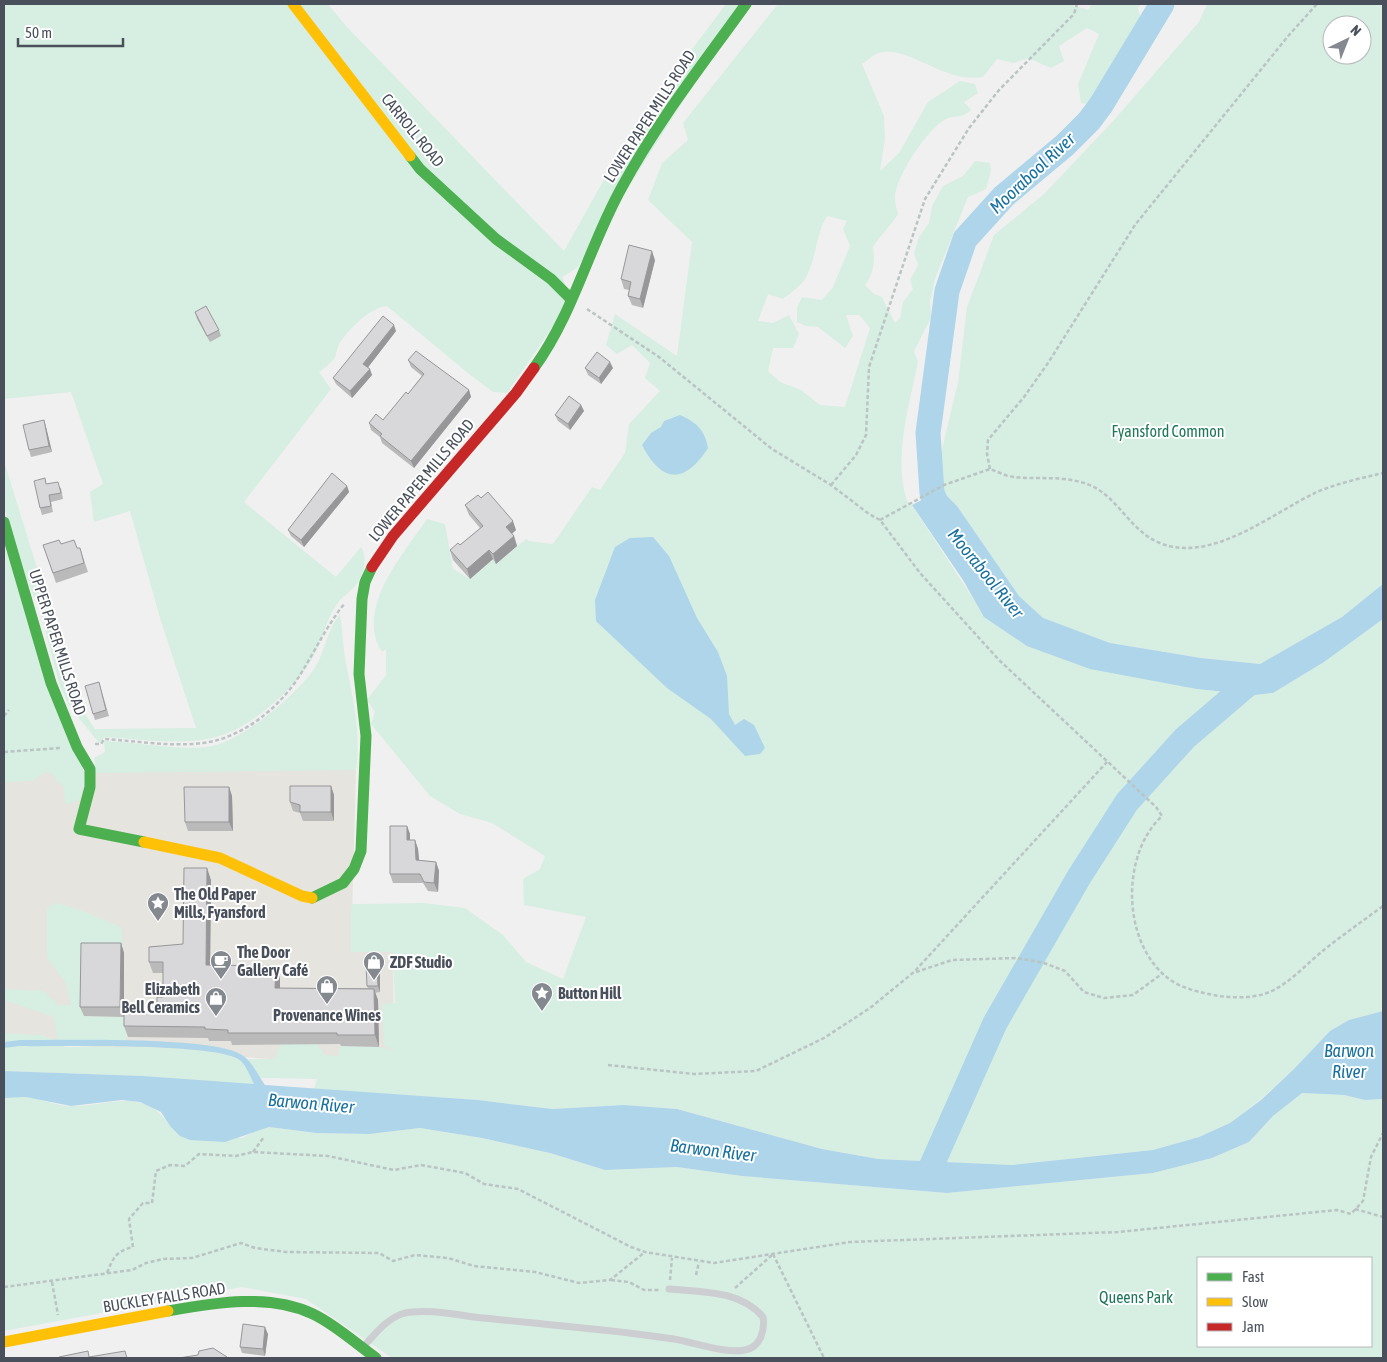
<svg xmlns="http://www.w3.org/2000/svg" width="1387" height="1362" viewBox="0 0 1387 1362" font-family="'Asap Condensed',sans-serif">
<rect width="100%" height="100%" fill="#f1f0f0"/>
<path fill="#e5e4de" d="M241,770H356L351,952H393L394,1063L284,1060L4,1041V772Z"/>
<g fill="#d7eee2" fill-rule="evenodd">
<path d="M4,4H328L346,26L564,251L633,128L726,4H745L577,268L562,277L569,294L556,322L507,393L493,392L469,374L387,306C369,308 349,329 339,344C336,349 337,355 334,359C330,364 324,368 319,372L331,389L244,502L336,577L361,547C368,558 364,574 356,585C351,592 342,596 337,604C325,621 322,644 310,662C292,691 249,729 216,737C184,746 139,739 105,737L99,743L70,707L60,686L38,603L47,602L81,708L95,729L196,728L160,618L130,511L94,522L90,492L103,484L71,392L4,399Z"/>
<path d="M778,4H1070L1088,10L1092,4H1141L1138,8L1143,29L1095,105L1081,103L1078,84L1099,34L1087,28L1059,46L1064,61L1051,68L1028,58L1014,63L997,59L983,77C944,84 908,44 878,53C873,55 867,61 862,64L884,116L885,138L880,171L899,153L928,102L960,81L975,84L978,93L964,102L971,110C959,120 957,114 946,119C928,128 894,178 895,199C895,204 897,209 898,214C890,227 881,234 873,247C875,262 874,273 865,285L874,294L882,297L895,323L900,318L903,302L913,289L910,280L918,265L914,253L919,237L929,223L932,206L943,186L963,176L975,161L990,163L991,171L986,189L968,197L935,279L930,302L931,318L914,351L918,362C909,407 893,457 907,501L911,504L986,618L1197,689L1255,695L1273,693L1324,662L1383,619V1011L1349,1020L1330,1031L1295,1068L1261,1099L1230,1123L1199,1137L1153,1150L1012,1165L878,1159L822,1149L677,1109L624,1105L552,1109L478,1100L314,1089L317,1079L260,1078L246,1059H274L281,1044H317L325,1055L338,1056L341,1046L379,1047L396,1052L384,1045L382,1004L395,1003L393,952H351V906L353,904L424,903L465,908L503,935L526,962L563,979L586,917L524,905L523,879L540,869L545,856L492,823L460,814L430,796L371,724L375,712L367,700L386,675V649L382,652C354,609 404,553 427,519L445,524L453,569L470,579L486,565L490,556L497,563L526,539L529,541L553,544L592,487L600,490L625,453L629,424L660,391L645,378L650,363L632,345L617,354L606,345L615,314L677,356L692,242L648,200L662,163L688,140L683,123ZM827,216L847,221L843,229L850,246L833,287L822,300L802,297L797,308V322L806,326L818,327L845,348L853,336L846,315H859L870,328L845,407L820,405L801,390L780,382L768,371L773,348H793L799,334L789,315L773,323L758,321L768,294L783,299C792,292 804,284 808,273C817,254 816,234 827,216Z"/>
<path d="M1207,4H1383V584L1342,617L1260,664L1201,658L1110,643L1043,619L1019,596L957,506L941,490L939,462L958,382L967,307L994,235L1044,194L1115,119L1199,22ZM1332,25H1362V55H1332Z"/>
<path d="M4,461L46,597H34L20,560L4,507Z"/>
<path d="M4,521L86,779L79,801L65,804L64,788L50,772H46L32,781L4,782Z"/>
<path d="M340,614C343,633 343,651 347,669C354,702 361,736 356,770L96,773L94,758L105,752L104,741C138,742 173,750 207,747C239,744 296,695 314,669C325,653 327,629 340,614Z"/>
<path d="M57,903L83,911L121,927L124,953L84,1016L129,1017L126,1042L74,1041L64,1047C95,1047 222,1044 241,1061C246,1067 251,1078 255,1085L143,1076L4,1071V1033L41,1035L57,1040L54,1017L4,1000V989L44,991L58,1005H71L66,983L47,958V908Z"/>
<path d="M1301,1093L1344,1095L1365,1100L1383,1099V1358H392L306,1299L242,1287L4,1331V1098C11,1098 19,1096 27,1097C42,1099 57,1106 72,1106C111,1106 144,1086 170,1126L242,1138L261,1128L269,1127L316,1133L369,1134L420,1128L482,1138L550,1153L605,1170L677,1167L742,1176L947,1193L1153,1173L1212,1158L1249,1142L1273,1116ZM1198,1258H1371V1346H1198Z"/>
</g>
<g fill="#aed5e9">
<path d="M680,415C696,422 705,430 708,448C685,484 662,484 642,445L651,433L661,427L664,421Z"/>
<path d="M941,490L957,506L1019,596L1043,618L1110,643L1201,658L1260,664L1342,617L1383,584V619L1324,662L1273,693L1255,695L1197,689L1090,669L1027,646L984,617L963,580L912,505Z"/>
<path d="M653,537L669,556L697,618L718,652L727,676L729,714L735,725L744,719L754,725L765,748L760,754L745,756L711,719L667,688L596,621L595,600L615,547L630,538Z"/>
<path d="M1383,1011V1099L1365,1100L1344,1095L1302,1093L1273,1116L1249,1142L1212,1158L1153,1173L947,1193L742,1176L677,1167L605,1170L550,1153L482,1138L420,1128L369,1134L316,1133L269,1127L225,1142L190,1140L180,1136L170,1126L161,1112L140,1102L122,1100L71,1106L26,1097L4,1098V1071L143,1076L254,1084C251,1078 246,1066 241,1061C220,1042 56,1047 19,1046L4,1048V1042L20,1040C60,1040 216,1036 242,1055C252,1061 259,1077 265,1085L478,1100L552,1109L624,1105L677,1109L822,1149L878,1159L1012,1165L1153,1150L1199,1137L1230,1123L1261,1100L1295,1068L1330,1031L1349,1020Z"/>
</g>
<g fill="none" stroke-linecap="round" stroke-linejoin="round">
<g stroke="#aed5e9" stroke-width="25">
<path d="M945,524L932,493L928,433L947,291L965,239L1004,196L1065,145L1089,121L1101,105L1162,4"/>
<path d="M927,1176L995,1023L1079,877L1127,802L1185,738L1254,679"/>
</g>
<g stroke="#bac5c3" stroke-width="2.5" stroke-dasharray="4 2.5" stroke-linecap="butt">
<path d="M587,309L659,357L772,449L831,485L869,514L880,520L920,573L999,660L1156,807L1162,816C1120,855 1122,944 1169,979C1183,989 1202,993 1219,996C1233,998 1251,998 1264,994C1287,987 1307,963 1325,949C1344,934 1364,920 1383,906"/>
<path d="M990,469L987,454L988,440L1024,397L1048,363L1135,225L1289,35L1317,4"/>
<path d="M831,485L856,455L866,435L869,367L925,199L969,128L999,90L1074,14L1077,4"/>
<path d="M880,520L944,485L990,469C996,471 1002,474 1008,476C1034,481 1058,474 1087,484C1118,495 1129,531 1160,543C1212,564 1272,513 1317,492C1338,483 1362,478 1383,473"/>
<path d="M4,716L9,710"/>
<path d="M95,744H101L104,739C137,741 171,747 203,743C243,738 280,707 300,675C315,651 327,625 345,603"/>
<path d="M4,752L60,748"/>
<path d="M916,972L952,960L1017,958L1044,963L1065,971L1084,992L1104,998L1133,995L1163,973"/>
<path d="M608,1065L694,1074L756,1071L824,1038L870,1008L914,972L1107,762"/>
<path d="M253,1152L264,1137"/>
<path d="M1355,1209L1383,1217"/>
<path d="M773,1254L824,1358"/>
<path d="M107,1273C113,1258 116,1251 133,1247L129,1219L143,1203H152L156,1171L170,1165L185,1166L199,1154L236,1156L253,1152L328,1156L394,1170L421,1165L465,1173L484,1184L518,1189L631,1247L645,1252L714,1263L850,1242L1118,1232L1337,1210L1351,1214L1363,1201L1371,1157L1383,1133"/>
<path d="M696,1275L699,1262"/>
<path d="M611,1280L629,1282L644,1290H661"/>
<path d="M670,1280L672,1258"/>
<path d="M52,1282L58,1315"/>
<path d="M4,1287L132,1270L146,1263L163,1259L192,1258L241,1243L255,1248L286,1252L379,1253L393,1261L415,1255L448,1258L474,1266L535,1272L579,1283L610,1280L645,1252"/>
<path d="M735,1288L772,1255"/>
</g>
<path stroke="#ccced1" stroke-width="7" d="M364,1346C376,1333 387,1318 405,1313C426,1308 462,1316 484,1318C547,1325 611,1329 674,1339C693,1342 726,1354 745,1350C761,1347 765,1330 763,1317C740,1290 701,1292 669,1289"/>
<g stroke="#4caf50" stroke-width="11">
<path d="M410,156L420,169L496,239L551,279L571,299"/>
<path d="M534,368C574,313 589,246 622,187C657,122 703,64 746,4"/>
<path d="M4,522L51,683L77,747L90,769V787L79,829L144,842"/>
<path d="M312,898L343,883L354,869L361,851L366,736L359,674L362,599L365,582L372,567"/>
<path d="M168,1311C214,1303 269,1293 313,1314C336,1325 355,1343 376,1358"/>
</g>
<g stroke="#ffc107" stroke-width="11">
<path d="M293,4L410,156"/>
<path d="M144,842L220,858L302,896L312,898"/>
<path d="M4,1342L168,1311"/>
</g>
<path stroke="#c62828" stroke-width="11" d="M372,567L393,536L516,393L534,368"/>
</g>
<g fill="#bababb">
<path d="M655,260L643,308L632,305L628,296L629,290L624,289L621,279Z"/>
<path d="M195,312L219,330L221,336L210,342L197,319Z"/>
<path d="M396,331L368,367L372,375L352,398L336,384L333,378Z"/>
<path d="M408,360L469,390L471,397L414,468L382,443L380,437L371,430L369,423L383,420L408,394L422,376L411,367Z"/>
<path d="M585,368H613L601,384L588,375Z"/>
<path d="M581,405L584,411L570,430L558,421L555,415Z"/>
<path d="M44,420L46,427L52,452L31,457L29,450Z"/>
<path d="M47,484L61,488L63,499L51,502L53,512L42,515L40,508Z"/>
<path d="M347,486L349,492L304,547L291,536L288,530Z"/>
<path d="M481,498L516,530L512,534L514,536L517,546L496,564L493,559L470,579L453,560L450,550L460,545L480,528L469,515L465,505Z"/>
<path d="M61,544L77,548H80L88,572L56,583L43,545Z"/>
<path d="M99,682L109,716L95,720L93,714Z"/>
<path d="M331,786L334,795V821H303L300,813L293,811L290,802Z"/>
<path d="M229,787L232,796L233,831H188L185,822Z"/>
<path d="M407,826L410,834V840H415L418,849L419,860L436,862L439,871L438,892L428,891L423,883H393L390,874Z"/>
<path d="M211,880L210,965L276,966L280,977V988H368L367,986L377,964L380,970V992L375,993L378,1000L379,1047L341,1046L340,1044L232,1045L231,1041H209L208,1038L128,1037L124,1026L157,1011L163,997V973H153L149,962L183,944Z"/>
<path d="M121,943L124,953V1017L84,1016L80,1007Z"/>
<path d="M268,1334L265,1356L242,1353L240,1347Z"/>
</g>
<g fill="#979799">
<path d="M652,251L655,260L643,308L640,299Z"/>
<path d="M394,325L396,331L366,370L363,364Z"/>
<path d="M610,362L613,368L601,384L599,378Z"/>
<path d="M370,369L372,375L352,398L350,391Z"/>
<path d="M469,390L471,397L414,468L411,461Z"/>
<path d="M581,405L584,411L570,430L568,424Z"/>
<path d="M44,420L46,427L52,452L49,446Z"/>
<path d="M347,486L349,492L304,547L301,540Z"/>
<path d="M513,521L516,530L509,536L506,527Z"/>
<path d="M514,536L517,546L496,564L493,554Z"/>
<path d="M489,550L493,559L470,579L467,569Z"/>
<path d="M331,786L334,795V821L331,812Z"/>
<path d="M229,787L232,796L233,831L229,822Z"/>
<path d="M407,826L410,834V849L407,840Z"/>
<path d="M415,840L418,849L420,869L416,860Z"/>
<path d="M436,862L439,871L438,892L434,883Z"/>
<path d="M207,868L211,880L210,977L206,965Z"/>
<path d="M121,943L124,953V1017L120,1007Z"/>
<path d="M377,964L380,970V992L378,986Z"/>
<path d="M276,966L280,977V999L275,988Z"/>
<path d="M374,989L378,1000L379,1047L375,1035Z"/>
<path d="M265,1327L268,1334L265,1356L263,1349Z"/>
</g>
<g fill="#d8d8da" stroke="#979799">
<path d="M629,245L652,251L640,299L628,296L631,282L621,279Z"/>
<path d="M206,306L219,330L207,336L195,312Z"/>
<path d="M383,316L394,325L363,364L370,369L350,391L333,378Z"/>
<path d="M416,351L469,390L411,461L380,436L382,434L369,423L376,414L383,420L406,392L408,394L424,374L408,360Z"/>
<path d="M597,352L610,362L599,378L585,368Z"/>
<path d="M569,396L581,405L568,424L555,415Z"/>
<path d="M44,420L49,446L29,450L23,425Z"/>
<path d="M332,473L347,486L301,540L288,530Z"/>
<path d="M45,478L46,484L58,482L61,493L49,495L51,506L40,508L34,481Z"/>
<path d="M488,492L513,521L506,527L514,536L493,554L489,550L467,569L450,550L458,543L460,545L483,526L465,505L478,495L481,498Z"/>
<path d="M59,540L61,544L74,540L77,548H80L84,563L53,573L43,545Z"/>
<path d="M99,682L106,710L93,714L85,686Z"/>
<path d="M290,786H331V812H300V805L290,802Z"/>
<path d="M184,787H229V822H185Z"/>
<path d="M390,826H407V840H415L416,860L436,862L434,883L424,882L420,874H390Z"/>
<path d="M184,868H207L206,965L276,966L275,988L374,989L375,1035H337V1033H228V1030L205,1029V1027L124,1026V1010L157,1011V997H163V962H149V947L183,944Z"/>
<path d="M81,943H121L120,1007H80Z"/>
<path d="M366,964H377L378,986H367Z"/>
<path d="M243,1324L265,1327L263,1349L240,1347Z"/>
<path d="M213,1348L227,1357V1358H179L198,1355L199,1351Z"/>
<path d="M88,1351L89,1357L125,1351L127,1358H59V1357Z"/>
</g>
<defs>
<g id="sight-pin" transform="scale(1.125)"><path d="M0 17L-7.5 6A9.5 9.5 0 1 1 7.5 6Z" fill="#84888f" stroke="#fff"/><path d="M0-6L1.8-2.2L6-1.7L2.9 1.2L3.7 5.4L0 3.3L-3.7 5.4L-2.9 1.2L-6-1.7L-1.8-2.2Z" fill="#fff"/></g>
<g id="cafe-pin" transform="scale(1.125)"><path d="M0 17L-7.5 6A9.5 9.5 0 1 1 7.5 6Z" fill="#84888f" stroke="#fff"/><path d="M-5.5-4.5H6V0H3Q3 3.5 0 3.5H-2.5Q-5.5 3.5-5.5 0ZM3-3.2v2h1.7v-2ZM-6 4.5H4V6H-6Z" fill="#fff"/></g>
<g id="shop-pin" transform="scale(1.125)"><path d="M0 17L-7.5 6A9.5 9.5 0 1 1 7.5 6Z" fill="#84888f" stroke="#fff"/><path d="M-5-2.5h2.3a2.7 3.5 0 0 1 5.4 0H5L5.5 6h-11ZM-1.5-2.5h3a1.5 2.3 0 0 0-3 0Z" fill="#fff"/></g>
</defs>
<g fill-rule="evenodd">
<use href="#sight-pin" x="158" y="903"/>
<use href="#cafe-pin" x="221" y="961"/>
<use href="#shop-pin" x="374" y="962"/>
<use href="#shop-pin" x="327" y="986"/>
<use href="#sight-pin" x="542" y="993"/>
<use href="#shop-pin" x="216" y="998"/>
</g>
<g text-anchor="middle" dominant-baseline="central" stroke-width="4" stroke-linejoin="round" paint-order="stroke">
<g font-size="16" fill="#49505b" stroke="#fff">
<text transform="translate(649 116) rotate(-57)">LOWER PAPER MILLS ROAD</text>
<text transform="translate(413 130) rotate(51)">CARROLL ROAD</text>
<text transform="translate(421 480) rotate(-50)">LOWER PAPER MILLS ROAD</text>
<text transform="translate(58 642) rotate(72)">UPPER PAPER MILLS ROAD</text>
<text transform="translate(164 1297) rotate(-9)">BUCKLEY FALLS ROAD</text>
</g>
<g font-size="16" fill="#1e7857" stroke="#fff">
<text x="1168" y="431">Fyansford Common</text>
<text x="1136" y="1297">Queens Park</text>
</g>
<g font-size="16" font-weight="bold" fill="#49505b" stroke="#fff" text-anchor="start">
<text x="174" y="894">The Old Paper<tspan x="174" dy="18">Mills, Fyansford</tspan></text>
<text x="237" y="952">The Door<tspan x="237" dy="18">Gallery Café</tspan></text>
<text x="390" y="962">ZDF Studio</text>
<text x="200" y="989" text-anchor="end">Elizabeth<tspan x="200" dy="18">Bell Ceramics</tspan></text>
<text x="558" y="993">Button Hill</text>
<text x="327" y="1015" text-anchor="middle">Provenance Wines</text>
</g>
<g font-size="18" font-style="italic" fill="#1771a0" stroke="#fff">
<text transform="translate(1032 173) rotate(-43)">Moorabool River</text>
<text transform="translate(986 573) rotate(51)">Moorabool River</text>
<text x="1349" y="1050">Barwon<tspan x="1349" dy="21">River</tspan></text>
<text transform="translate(311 1103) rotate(5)">Barwon River</text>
<text transform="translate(713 1150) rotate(7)">Barwon River</text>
</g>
</g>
<rect width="1387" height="1362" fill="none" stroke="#49505b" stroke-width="10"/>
<rect x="1197" y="1257" width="175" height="90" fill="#ffffff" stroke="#b6b9bd"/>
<rect x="1207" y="1273" width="25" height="8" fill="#4caf50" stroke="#b6b9bd"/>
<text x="1242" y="1282" font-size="15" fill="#49505b">Fast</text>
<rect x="1207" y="1298" width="25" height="8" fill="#ffc107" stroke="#b6b9bd"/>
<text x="1242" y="1307" font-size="15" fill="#49505b">Slow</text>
<rect x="1207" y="1323" width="25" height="8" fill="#c62828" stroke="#b6b9bd"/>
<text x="1242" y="1332" font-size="15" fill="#49505b">Jam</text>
<g transform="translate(1347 40) rotate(43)"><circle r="24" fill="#ffffff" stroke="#b6b9bd"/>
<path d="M0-4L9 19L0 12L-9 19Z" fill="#84888f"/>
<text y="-8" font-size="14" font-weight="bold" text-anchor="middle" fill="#49505b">N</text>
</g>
<path d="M18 38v8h105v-8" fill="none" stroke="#49505b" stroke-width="2.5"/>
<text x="25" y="38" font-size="15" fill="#49505b" stroke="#ffffff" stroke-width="4" paint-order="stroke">50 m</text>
</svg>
